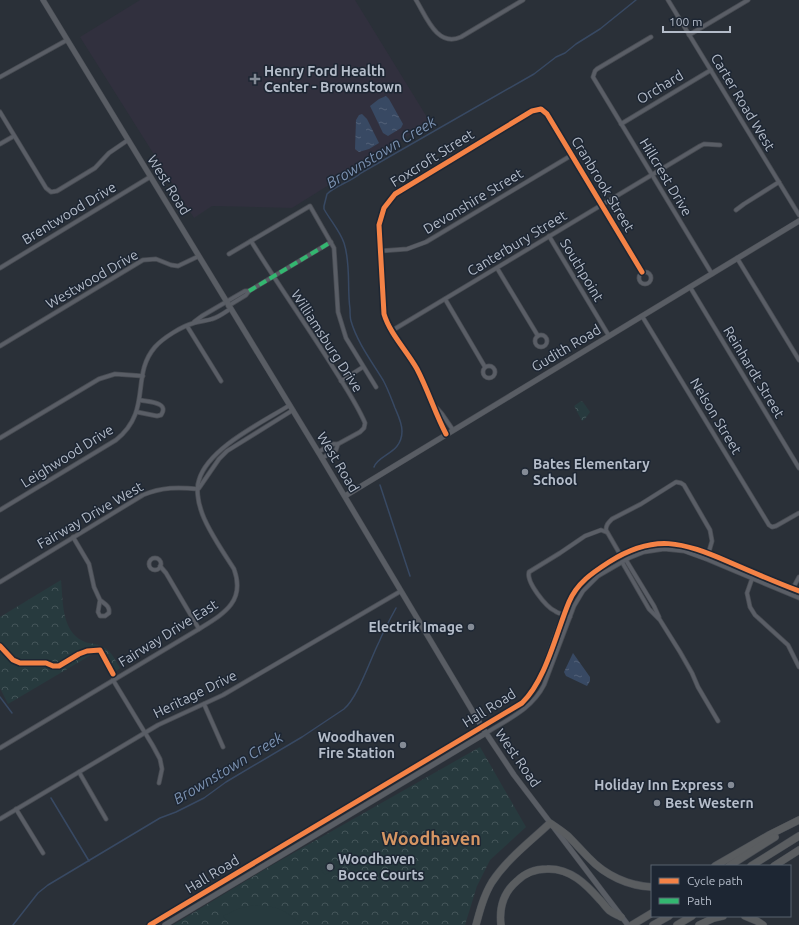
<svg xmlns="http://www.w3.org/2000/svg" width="799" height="925" viewBox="0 0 799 925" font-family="Ubuntu,sans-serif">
<defs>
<pattern id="forest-crowns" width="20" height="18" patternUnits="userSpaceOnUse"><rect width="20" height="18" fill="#273a3e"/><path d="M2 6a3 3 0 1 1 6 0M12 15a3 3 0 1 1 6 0" fill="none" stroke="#445559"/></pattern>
<pattern id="water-ripples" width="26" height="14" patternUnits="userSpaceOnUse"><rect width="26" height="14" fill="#384963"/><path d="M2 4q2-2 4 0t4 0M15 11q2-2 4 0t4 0" fill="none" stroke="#526178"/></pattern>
</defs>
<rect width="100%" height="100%" fill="#2a3038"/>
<path fill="#31303e" d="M140,0H355L430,122L292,208L212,206L194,218L80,37Z"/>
<g fill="url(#forest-crowns)">
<path d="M581,401L583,402L590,412L585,419L582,421L574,406Z"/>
<path d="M61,580C63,599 61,631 83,641C86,643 91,643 95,644C112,650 111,653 120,668L110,676L96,652L8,704L0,688V617Z"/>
<path d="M480,747L526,827L490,860L477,886L465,925H173L267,868Z"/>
</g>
<g fill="#273a3e">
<path d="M335,859L340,867L325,875L320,868Z"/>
<path d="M254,905C278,906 285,910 302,925H230L223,916L238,909Z"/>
</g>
<g fill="url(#water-ripples)">
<path d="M386,96L389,99L403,124L401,128L388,136L383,133L370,106L379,99Z"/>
<path d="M362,114L367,119L379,143L369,149L359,152L355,149L356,120L359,115Z"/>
<path d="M573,653L590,677V681L587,686L566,676L564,672Z"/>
</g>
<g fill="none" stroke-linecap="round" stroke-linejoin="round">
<g stroke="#384963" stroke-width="1.5">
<path d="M374,467C378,454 402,454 402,431C402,423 398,415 395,408C391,398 388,389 383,380C372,362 357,342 351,321C350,318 350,313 350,309C347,288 351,264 344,243C340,231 330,220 324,209V206L327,194C336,185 351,182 361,173L534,74L556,57L565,53L576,44L600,29L636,0"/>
<path d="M380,485L410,576"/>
<path d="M0,697L12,713"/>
<path d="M51,798L89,861"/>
<path d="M13,925L38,893L48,885L160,818L176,812L204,798L226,782L302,737L344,709C358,697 370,660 379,642C384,630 390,619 396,608"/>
</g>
<g stroke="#484c53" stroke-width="5">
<g id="street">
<path d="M416,0C426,16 437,48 461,37L523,0"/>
<path d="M668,0L799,215"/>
<path d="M689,35L748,0"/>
<path d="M651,37L597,69L595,71L593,77L712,274"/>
<path d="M0,77L67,40"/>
<path d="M0,112L46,188L51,192L57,191L95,168L109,153L128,140"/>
<path d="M621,124L711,70"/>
<path d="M0,144L14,136"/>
<path d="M736,210L744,204L779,182"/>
<path d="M549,236L609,336"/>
<path d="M251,241C277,283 305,323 331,364C342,382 357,404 365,423L364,428L360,432L338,444H333L318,452"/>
<path d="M380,251L407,249L426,242L572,155"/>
<path d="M229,254L310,206L334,248L338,312L346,338L376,387"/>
<path d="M737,258L799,360"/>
<path d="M0,268L150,177"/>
<path d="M497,268L538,336"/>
<circle cx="645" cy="278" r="6"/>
<path d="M690,287L799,468"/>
<path d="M445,299L485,367"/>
<path d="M226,302L245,291H249"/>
<path d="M228,306L246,295L249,291L331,242"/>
<path d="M642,316L769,525L772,527L776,526L799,513"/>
<path d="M194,322L202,316L226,302"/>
<path d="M187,326L221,381"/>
<path d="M393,330L700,146L704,144L720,145"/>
<circle cx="541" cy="341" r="6"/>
<path d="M0,346L143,260L156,259L171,265L178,266L199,256"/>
<circle cx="489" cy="372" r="6"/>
<path d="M341,381L363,367"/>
<path d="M434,405L442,414L453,430"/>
<path d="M137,412L157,416L161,415C170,402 148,402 140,400"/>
<path d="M446,434C435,413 428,390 417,369C407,351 390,334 384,314L379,225L384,208L395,194L532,111L541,109L547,114L642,272"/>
<path d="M0,438L99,379L115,374L143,376"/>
<path d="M322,458L336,450L338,444"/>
<path d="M199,488L219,459L227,451L293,410"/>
<path d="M0,510L116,440C153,410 130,376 155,347C163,338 182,326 194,323C200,321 206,321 212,319C219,317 224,313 230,309"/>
<path d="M73,537L89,564L94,587L100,600L98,612L100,616H105L109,613C110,606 105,604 100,600"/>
<path d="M621,556L606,530C606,525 608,523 612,519L641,504L676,482L681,483L684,485L710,530L712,541L708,555"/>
<circle cx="155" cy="564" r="6"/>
<path d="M626,560L654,606L659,617"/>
<path d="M622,562L649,609L660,620L680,652L692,673L698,687L718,721"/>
<path d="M160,566L166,573L199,629"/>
<path d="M754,573L747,593L750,607L755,615L788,645L799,667"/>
<path d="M0,582L143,495C162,487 178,487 198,489"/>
<path d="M792,590L799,577"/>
<path d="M570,617C565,615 559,614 555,611C546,607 526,582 529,572L560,553L585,536L601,530L606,532"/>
<path d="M113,680L153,746L160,759L162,769L159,783"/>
<path d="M204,704L223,747"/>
<path d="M482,727C502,716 522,706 535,687C550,658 556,623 573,594C581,580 594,571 608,562C656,532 681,542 729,562C752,572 775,582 799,591"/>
<path d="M486,733C508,719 532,709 544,685L574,606L583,591L598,576L629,558L644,552L664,549L684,551L706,559L799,598"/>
<path d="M0,748L199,629C223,614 246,602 234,569C224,553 206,528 201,510C198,502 196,488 199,480C208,448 263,422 290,405"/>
<path d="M79,772L106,819"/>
<path d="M16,809L43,853"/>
<path d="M0,819L158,725L223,695L401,591"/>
</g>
</g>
<g stroke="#484c53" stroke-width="6">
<g id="secondary">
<path d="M43,0L320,455L482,727L514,775L628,925"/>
<path d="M345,496L799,221"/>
<path d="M150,925L482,727"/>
<path d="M165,925L486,733"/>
</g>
</g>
<g stroke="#474c53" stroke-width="8">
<g id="highway">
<path d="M715,866L769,835L799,820"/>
<path d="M729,866L775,837"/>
<path d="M751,866L799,836"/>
<path d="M774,866L799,850"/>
<path d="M745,916L757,921L763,925"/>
<path d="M476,925C480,910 484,895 492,882C507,859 531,841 550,823C556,827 562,831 568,836C575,843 582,851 589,858C605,875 628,886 652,887"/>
<path d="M501,925C499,908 504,892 517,881C525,873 536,869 547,869C570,868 586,884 600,900C604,904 607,909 610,911C614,914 618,915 621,917"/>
<path d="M632,925L652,913"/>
<path d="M653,925L669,916"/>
<path d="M677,925L692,916"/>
<path d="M699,925L714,918L723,916"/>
</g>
</g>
<use href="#street" stroke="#5a5e66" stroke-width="3.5"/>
<use href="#secondary" stroke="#595d64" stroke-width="5"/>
<use href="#highway" stroke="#5a5d60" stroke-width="7"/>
<path stroke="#33b770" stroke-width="4" stroke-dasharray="8 4" stroke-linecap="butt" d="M249,291L331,242"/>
<g stroke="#1d2633" stroke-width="8">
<g id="cycleway">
<path d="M446,434C435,413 428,390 417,369C407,351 390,334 384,314L379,225L384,208L395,194L532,111L541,109L547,114L642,272"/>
<path d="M0,646L13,660L20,663H46L53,666H59L79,654L87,651L100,650L113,674"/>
<path d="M150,925L522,703C546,680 556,633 569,602C577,583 592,573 609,562C655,533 682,542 729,562C752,572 775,582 799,591"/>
</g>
</g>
<use href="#cycleway" stroke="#f48246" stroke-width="5"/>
</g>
<g fill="#848b96" stroke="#1d2633" stroke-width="1.5">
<path d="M253 73h4v4h4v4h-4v4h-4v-4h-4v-4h4z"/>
<circle cx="525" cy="472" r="4"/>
<circle cx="471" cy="627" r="4"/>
<circle cx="403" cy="745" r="4"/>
<circle cx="731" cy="785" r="4"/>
<circle cx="657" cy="803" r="4"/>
<circle cx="330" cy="867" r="4"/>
</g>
<g text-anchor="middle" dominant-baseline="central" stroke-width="3" stroke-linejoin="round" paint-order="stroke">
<g font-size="14" font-weight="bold" fill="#b4bcc9" stroke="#1d2633" text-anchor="start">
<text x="264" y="71">Henry Ford Health<tspan x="264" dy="16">Center - Brownstown</tspan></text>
<text x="533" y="464">Bates Elementary<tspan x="533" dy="16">School</tspan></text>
<text x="463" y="627" text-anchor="end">Electrik Image</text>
<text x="395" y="737" text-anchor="end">Woodhaven<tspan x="395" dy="16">Fire Station</tspan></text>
<text x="723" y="785" text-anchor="end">Holiday Inn Express</text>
<text x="665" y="803">Best Western</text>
<text x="338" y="859">Woodhaven<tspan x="338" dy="16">Bocce Courts</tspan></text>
</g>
<g font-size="14" fill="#b4bcc9" stroke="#1d2633">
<text transform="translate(660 87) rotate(-31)">Orchard</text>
<text transform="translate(743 102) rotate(59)">Carter Road West</text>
<text transform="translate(432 158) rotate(-32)">Foxcroft Street</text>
<text transform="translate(666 177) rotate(59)">Hillcrest Drive</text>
<text transform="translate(603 184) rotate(59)">Cranbrook Street</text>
<text transform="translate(169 185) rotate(58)">West Road</text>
<text transform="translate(473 201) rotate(-31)">Devonshire Street</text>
<text transform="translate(69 213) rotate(-31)">Brentwood Drive</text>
<text transform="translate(517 243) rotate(-31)">Canterbury Street</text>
<text transform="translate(582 270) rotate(59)">Southpoint</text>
<text transform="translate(92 279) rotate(-30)">Westwood Drive</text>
<text transform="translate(327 341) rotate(57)">Williamsburg Drive</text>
<text transform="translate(566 348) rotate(-31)">Gudith Road</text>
<text transform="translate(754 372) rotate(59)">Reinhardt Street</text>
<text transform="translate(716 416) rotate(59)">Nelson Street</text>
<text transform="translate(67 456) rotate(-32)">Leighwood Drive</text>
<text transform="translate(338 462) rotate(59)">West Road</text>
<text transform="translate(90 515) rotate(-30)">Fairway Drive West</text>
<text transform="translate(168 633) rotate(-32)">Fairway Drive East</text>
<text transform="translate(195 694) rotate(-26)">Heritage Drive</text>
<text transform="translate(489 708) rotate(-32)">Hall Road</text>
<text transform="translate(518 758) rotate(55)">West Road</text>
<text transform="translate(212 874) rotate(-31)">Hall Road</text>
</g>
<g font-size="15" font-style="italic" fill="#7c92b1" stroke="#1d2633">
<text transform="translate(381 152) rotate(-31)">Brownstown Creek</text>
<text transform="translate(228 768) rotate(-31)">Brownstown Creek</text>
</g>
<g font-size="18" font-weight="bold" fill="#d59563" stroke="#1d2633">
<text x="431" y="838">Woodhaven</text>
</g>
</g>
<rect x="651" y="865" width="140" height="52" fill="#1d2633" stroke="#59626f"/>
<rect x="659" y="878" width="20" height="6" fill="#f48246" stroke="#59626f"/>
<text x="687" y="885" font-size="12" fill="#b4bcc9">Cycle path</text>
<rect x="659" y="898" width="20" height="6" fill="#33b770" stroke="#59626f"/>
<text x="687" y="905" font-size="12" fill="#b4bcc9">Path</text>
<path d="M663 26v6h67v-6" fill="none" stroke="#b4bcc9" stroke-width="2"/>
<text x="669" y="26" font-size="12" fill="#b4bcc9" stroke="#1d2633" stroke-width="3" paint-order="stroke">100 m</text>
</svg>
